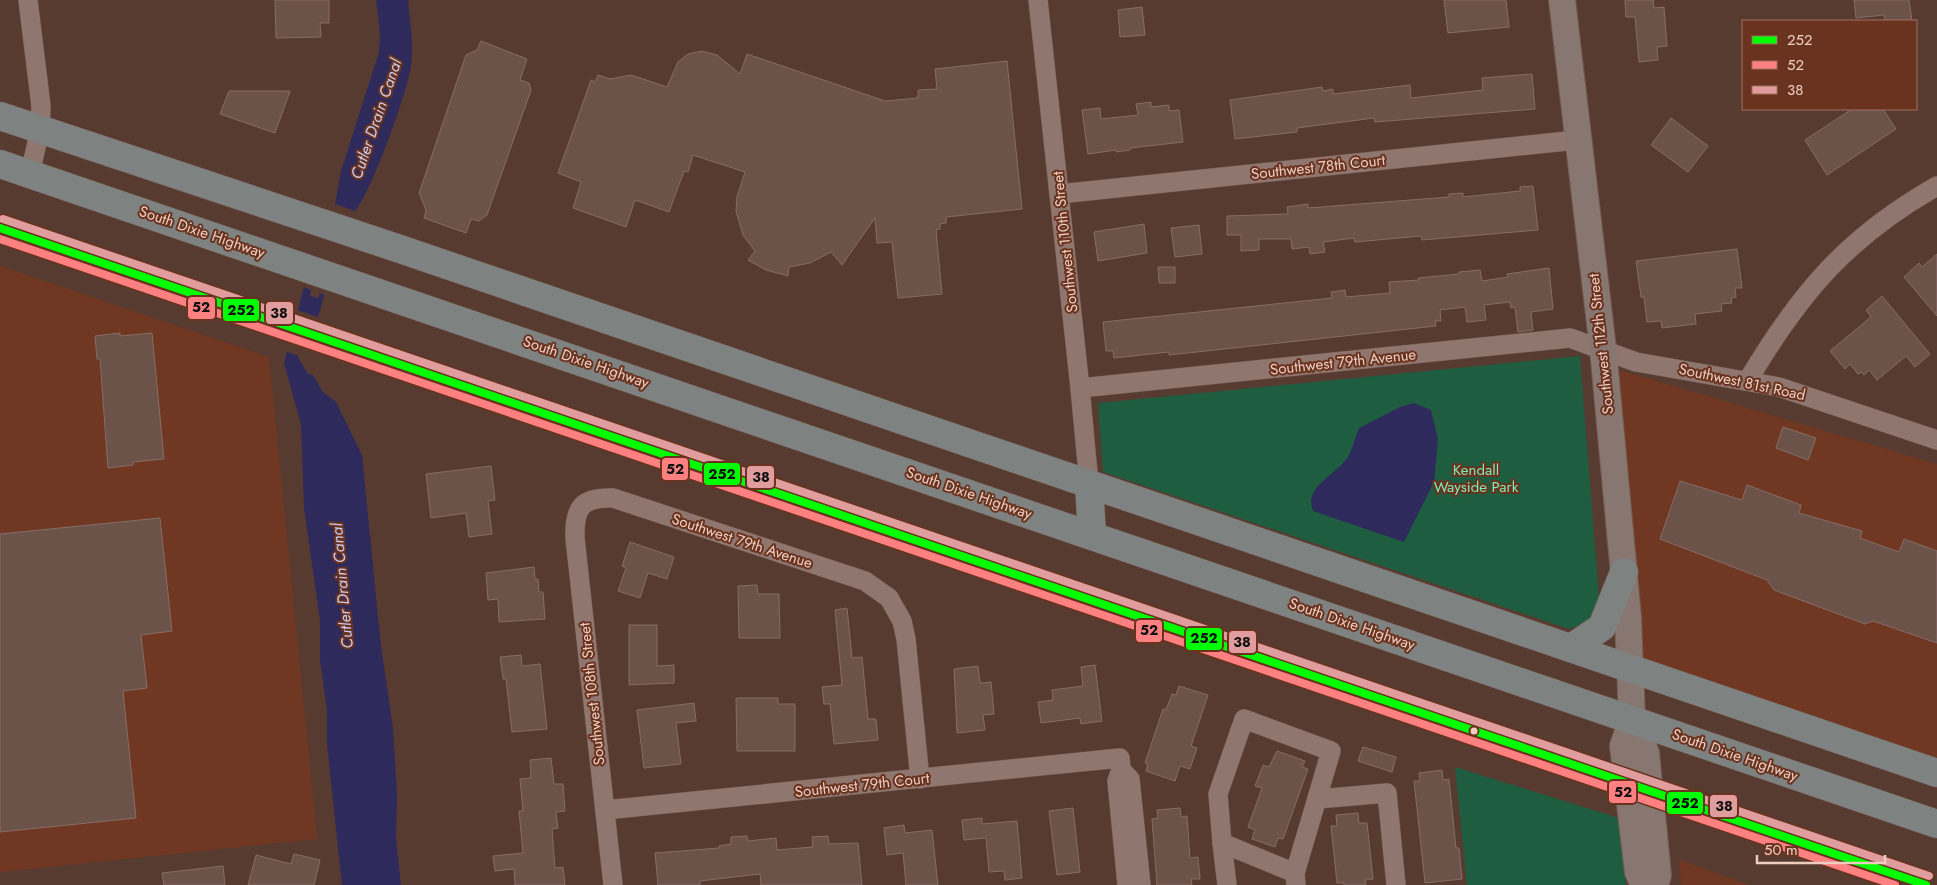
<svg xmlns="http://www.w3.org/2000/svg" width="1937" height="885" viewBox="0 0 1937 885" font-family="Jost,sans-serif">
<rect width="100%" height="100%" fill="#583b30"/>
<g fill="#703822">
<path d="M0,266L269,357L317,839L0,872Z"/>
<path d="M1616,369L1937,464V758L1644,660Z"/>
<path d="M1679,860L1750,885H1681Z"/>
</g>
<g fill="#1f5d40">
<path d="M1580,356L1599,598C1593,617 1588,624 1569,629L1103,472L1098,403Z"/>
<path d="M1455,767L1619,818L1626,885H1467Z"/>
</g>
<g fill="#2e2a5c">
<path d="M376,0H408C410,22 414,43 411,65C408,91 371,193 355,211L335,204L341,171L379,52L380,34Z"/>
<path d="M304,287L311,290L310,296L318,298L320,293L324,295L320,311L298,357L308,374L313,375L323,392L336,402L362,455L381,646L393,728L397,794L396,838L401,885H342L327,744V710L320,660V620L304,508L301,425L284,363Z"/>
<path d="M1414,403L1431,410L1438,439L1434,482L1404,542L1313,511C1303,485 1338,475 1349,455C1353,447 1355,437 1359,428L1400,407Z"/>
</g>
<path fill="#583b30" d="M295,309L320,318L302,357L284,351Z"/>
<g fill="#6c534a" stroke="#866d64">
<path d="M275,0H329V23H320L321,37L276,38Z"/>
<path d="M1444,0H1506L1509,27L1448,33Z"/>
<path d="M1625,0H1653L1654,8L1664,7L1667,46L1657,47L1658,60L1639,62L1635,17H1626Z"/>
<path d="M1854,0H1909L1912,21H1885L1884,15L1856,18Z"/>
<path d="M1142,7L1145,35L1120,37L1118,10Z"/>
<path d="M481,41L527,59L520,80L529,83L531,90L487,215L479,221L471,219L466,233L424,218L426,210L419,193L466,55L477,50Z"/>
<path d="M702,51L717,55L740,74L747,54L885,101L918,98V90L937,89L935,69L1007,61L1022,209L946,217V223L940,224V229L936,230L942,294L898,298L892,242L877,243L875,218L842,265L831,252L810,263L789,267L788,276L766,270L748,260L755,251L743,235L736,211L737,197L745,172L693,155L688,172L684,171L669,212L635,200L626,227L573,208L581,182L558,173L591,80L595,82L598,75L610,79L631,75L667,87L678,62L688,54Z"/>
<path d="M1532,74L1535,109L1375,122L1374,118L1297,128V132L1235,139L1230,100L1322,87L1323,91L1333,89V94L1410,85L1411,98L1483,90L1482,78Z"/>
<path d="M229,91H290L275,133L220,114Z"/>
<path d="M1151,102V107L1169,105V111L1179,110L1183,142L1130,148V150L1116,152V150L1088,154L1082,110L1100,108L1101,119L1138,115L1136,104Z"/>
<path d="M1852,109H1883L1896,129L1827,175L1805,140Z"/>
<path d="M1671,118L1708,146L1688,172L1651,145Z"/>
<path d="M1533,186L1538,230L1422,240L1421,236L1355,242L1354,238L1323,242L1325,252L1310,254L1309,247L1292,249L1291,239H1259V250L1241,251V235H1227V216L1288,214L1287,207L1308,204V208L1449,197V194L1463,193V197L1520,191V187Z"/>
<path d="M1144,224L1147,253L1098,261L1094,232Z"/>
<path d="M1199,225L1202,254L1175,257L1171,228Z"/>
<path d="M1737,249L1742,288H1735L1736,297L1731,298L1732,303L1721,304L1722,311L1695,314L1696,324L1662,328L1661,321L1647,322L1644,297H1641L1636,261Z"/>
<path d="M1937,254V316L1904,277L1919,263L1922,267Z"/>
<path d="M1158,267H1175V283H1159Z"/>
<path d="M1549,268L1553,309L1531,312L1533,330L1518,332L1515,307L1511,308L1510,302L1484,305L1486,320L1467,322L1465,307L1440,310L1441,321H1435L1436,326L1169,355V352L1114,358L1113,351H1106L1103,322L1332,298L1331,292L1345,290L1346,297L1390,293L1389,282L1419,280L1418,278L1459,274V272L1480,270L1482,281L1508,277L1507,274Z"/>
<path d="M1882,296L1930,354L1915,367L1906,356L1877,380L1869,370L1864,375L1861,372L1858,374L1850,364L1845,369L1830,351L1871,317L1866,310Z"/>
<path d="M120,333V336L152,333L164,459L133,462V465L108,468L100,359H97L95,336Z"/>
<path d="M1783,427L1816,438L1808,460L1776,448Z"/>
<path d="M491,466L495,500L488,501L492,534L469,537L466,513L431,518L426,474Z"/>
<path d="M1680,481L1742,500L1747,485L1801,505L1799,513L1862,531L1860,538L1899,552L1904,539L1937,551V643L1873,621L1865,624L1774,590L1767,580L1660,539Z"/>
<path d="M160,518L172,631L141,635L147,688L123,691L136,818L0,832V534Z"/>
<path d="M630,542L674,557L667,579L648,573L640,598L618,591L626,568L622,566Z"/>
<path d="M534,567L535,579H538L539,592H543L545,619L499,622L498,599L488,600L486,573Z"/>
<path d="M757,585L758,594H779L780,638H739L738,586Z"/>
<path d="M847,608L852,658L862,657L868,719H876L878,740L834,744L830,704H824L822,687L842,685L835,610Z"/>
<path d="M629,625H657V666L674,665V683L629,685Z"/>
<path d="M521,655L522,666L540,664L547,729L512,732L506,679H503L500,657Z"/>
<path d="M1095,665L1102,721L1081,724L1080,718L1041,723L1038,702L1053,700L1052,690L1083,686L1081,667Z"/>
<path d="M978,666L980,683L991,682L994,714L983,715L985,730L957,733L954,669Z"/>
<path d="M1179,686L1208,695L1191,746L1197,748L1190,769L1180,766L1175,781L1146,771L1148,764L1145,763L1163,709L1166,710L1172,694L1176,695Z"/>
<path d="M736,698H778V704H795V751H737Z"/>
<path d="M694,703L696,721L676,723L681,764L644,768L637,710Z"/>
<path d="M1363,747L1396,757L1392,772L1358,761Z"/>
<path d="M1277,751L1305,761L1302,767L1308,769L1283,839L1278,838L1275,847L1252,839L1255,830L1248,827L1262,788L1255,786L1263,765L1269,767Z"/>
<path d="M551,758L554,784H563L565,811L556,812L558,828L552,829L555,868L563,867L565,885H515L514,869L495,871L493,856L523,853L519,811H523L520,779L531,778L530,760Z"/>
<path d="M1442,770L1443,780L1449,779L1456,848H1459L1462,879L1425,883L1414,781H1420L1419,773Z"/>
<path d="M1073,808L1080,872L1057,875L1049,811Z"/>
<path d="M1180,808L1181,817L1187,816L1190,858L1198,857L1200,879H1191L1192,885H1157L1152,819L1158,818L1157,810Z"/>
<path d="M1358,813L1359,823H1367L1373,879L1365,880L1366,885H1344V883H1337L1331,826H1337L1336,815Z"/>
<path d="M982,818V824L1017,821L1022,878L1005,880L1004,871L989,872L986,838L964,840L962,820Z"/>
<path d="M904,825L905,833L932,830L938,885H906L903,853L887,855L884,828Z"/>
<path d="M747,836L748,841L776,838L777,850L813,847L812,837L828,836L829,844L858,843L862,885H761L760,874L700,881V885H658L655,853L719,848V846L731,844V837Z"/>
<path d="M294,854L320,860L314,885H248L256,855L291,864Z"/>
<path d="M223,866L225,885H164L162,873Z"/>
</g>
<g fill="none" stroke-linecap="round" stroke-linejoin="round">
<g stroke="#745a50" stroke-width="20">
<g id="street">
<path d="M28,0L41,106L40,129L30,174"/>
<path d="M1038,0L1080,388L1089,484"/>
<path d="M1059,194L1577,140"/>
<path d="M1748,380C1800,293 1847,237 1937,186"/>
<path d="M1080,388L1570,338L1636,362L1779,387L1937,440"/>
<path d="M1121,770L1130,779L1141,885"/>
<path d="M1318,799L1387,793L1396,885"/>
<path d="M605,810L1120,758L1121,770L1117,781L1127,885"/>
<path d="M1222,843L1227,885"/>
<path d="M1295,873L1222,843L1218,794L1244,719L1331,751L1295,873L1296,885"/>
<path d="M613,885L575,538C574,507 582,497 613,498L865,581L889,598L902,621L906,639L920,779"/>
</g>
</g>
<g stroke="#745a50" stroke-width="28">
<g id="secondary">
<path d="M1562,0L1603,349L1628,617L1632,720L1623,746L1638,872L1644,885"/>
<path d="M1632,720L1646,753L1658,875L1655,885"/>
</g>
</g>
<g stroke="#745a50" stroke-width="29">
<g id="highway">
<path d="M0,116L394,247L1937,773"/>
<path d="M0,164L1937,824"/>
<path d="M1089,484L1092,535"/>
<path d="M1571,648L1602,627L1624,572"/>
</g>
</g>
<use href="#street" stroke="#8f776f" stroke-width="19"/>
<use href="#secondary" stroke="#887771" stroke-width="26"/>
<use href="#highway" stroke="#7e8281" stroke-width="28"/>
<g stroke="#69331f" stroke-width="11">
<path id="bus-1" d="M0,228L1926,885"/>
</g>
<g stroke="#69331f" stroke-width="11">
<path id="bus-2" d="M0,239L1895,885"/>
</g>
<g stroke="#69331f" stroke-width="11">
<path id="bus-3" d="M3,219L1929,876"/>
</g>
<use href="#bus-1" stroke="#0f0" stroke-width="8"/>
<use href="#bus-2" stroke="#ff8080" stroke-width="8"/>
<use href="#bus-3" stroke="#e19d9d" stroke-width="8"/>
</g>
<circle fill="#efcec2" stroke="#69331f" stroke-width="2" cx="1474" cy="731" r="4.5"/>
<g text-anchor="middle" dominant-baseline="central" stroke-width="4" stroke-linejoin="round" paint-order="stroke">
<g font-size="15" fill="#efcec2" stroke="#69331f">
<text transform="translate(1318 167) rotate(-6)">Southwest 78th Court</text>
<text transform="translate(202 232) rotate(19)">South Dixie Highway</text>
<text transform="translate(1065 242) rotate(-96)">Southwest 110th Street</text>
<text transform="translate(1601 344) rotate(-96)">Southwest 112th Street</text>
<text transform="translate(586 362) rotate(19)">South Dixie Highway</text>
<text transform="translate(1343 362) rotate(-6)">Southwest 79th Avenue</text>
<text transform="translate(1742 382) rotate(12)">Southwest 81st Road</text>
<text transform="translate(969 493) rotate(19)">South Dixie Highway</text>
<text transform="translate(742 541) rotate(18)">Southwest 79th Avenue</text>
<text transform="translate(1352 624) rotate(19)">South Dixie Highway</text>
<text transform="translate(592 694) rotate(-96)">Southwest 108th Street</text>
<text transform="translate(1735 755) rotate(19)">South Dixie Highway</text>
<text transform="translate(862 785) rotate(-6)">Southwest 79th Court</text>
</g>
<g font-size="15" fill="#7febb6" stroke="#69331f">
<text x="1476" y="470">Kendall<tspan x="1476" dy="17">Wayside Park</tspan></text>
</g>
<g font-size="16" font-style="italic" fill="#cacdf1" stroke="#69331f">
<text transform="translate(376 119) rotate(-71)">Cutler Drain Canal</text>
<text transform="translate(342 586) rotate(-95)">Cutler Drain Canal</text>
</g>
</g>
<g stroke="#69331f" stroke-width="2">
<rect x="187" y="296" width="29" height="24" rx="5" fill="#ff8080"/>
<rect x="222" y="298" width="38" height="24" rx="5" fill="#0f0"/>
<rect x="265" y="301" width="29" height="24" rx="5" fill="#e19d9d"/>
<rect x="661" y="457" width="28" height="24" rx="5" fill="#ff8080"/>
<rect x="703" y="462" width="38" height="24" rx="5" fill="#0f0"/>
<rect x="746" y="465" width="29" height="24" rx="5" fill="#e19d9d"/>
<rect x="1135" y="619" width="28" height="24" rx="5" fill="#ff8080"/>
<rect x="1185" y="627" width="38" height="24" rx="5" fill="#0f0"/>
<rect x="1228" y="630" width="29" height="24" rx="5" fill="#e19d9d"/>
<rect x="1608" y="780" width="29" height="24" rx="5" fill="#ff8080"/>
<rect x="1666" y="791" width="38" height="24" rx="5" fill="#0f0"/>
<rect x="1709" y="794" width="29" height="24" rx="5" fill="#e19d9d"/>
</g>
<g font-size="14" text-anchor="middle" font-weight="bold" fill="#111">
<text x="201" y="312">52</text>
<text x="241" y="315">252</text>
<text x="279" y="318">38</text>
<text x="675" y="474">52</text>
<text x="722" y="479">252</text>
<text x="761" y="482">38</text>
<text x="1149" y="635">52</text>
<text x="1204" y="643">252</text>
<text x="1242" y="647">38</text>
<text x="1623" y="797">52</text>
<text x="1685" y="808">252</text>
<text x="1724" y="811">38</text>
</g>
<rect x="1742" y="20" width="175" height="90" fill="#69331f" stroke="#9f7160"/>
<rect x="1752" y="36" width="25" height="8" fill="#00ff00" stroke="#9f7160"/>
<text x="1787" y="45" font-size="15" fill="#efcec2">252</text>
<rect x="1752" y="61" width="25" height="8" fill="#ff8080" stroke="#9f7160"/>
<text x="1787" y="70" font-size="15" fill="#efcec2">52</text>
<rect x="1752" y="86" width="25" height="8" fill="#e19d9d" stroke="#9f7160"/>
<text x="1787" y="95" font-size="15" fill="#efcec2">38</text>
<path d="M1757 855v8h128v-8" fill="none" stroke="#efcec2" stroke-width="2.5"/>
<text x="1764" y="855" font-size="15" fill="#efcec2" stroke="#69331f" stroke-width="4" paint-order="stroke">50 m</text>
</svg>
